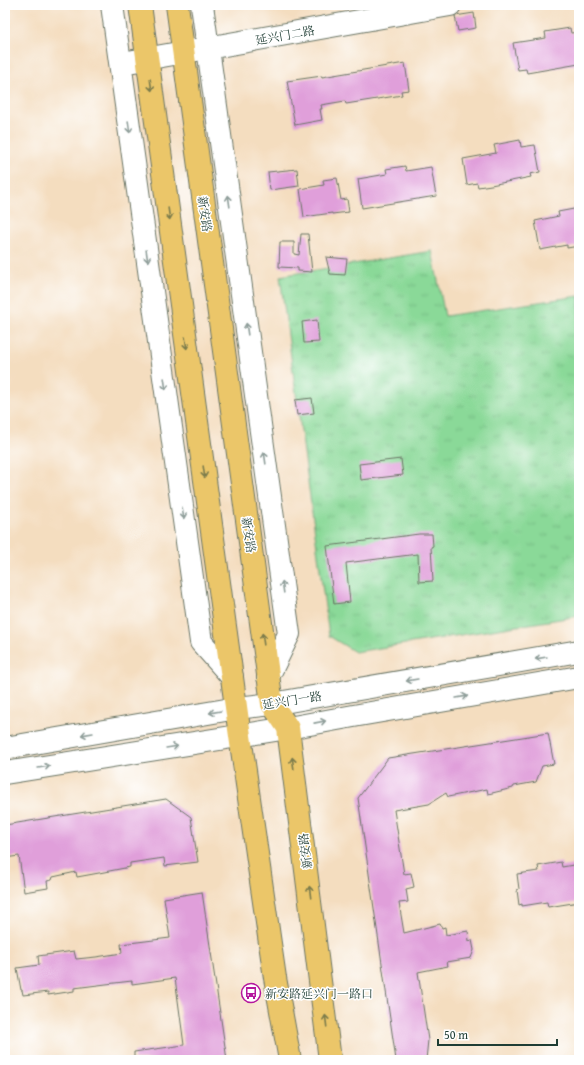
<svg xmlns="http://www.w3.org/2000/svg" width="584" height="1065" viewBox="0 0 584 1065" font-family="'Gentium Book Plus','Noto Serif SC',serif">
<defs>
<pattern id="grass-tufts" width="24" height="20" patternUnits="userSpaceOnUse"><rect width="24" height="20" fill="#8ad998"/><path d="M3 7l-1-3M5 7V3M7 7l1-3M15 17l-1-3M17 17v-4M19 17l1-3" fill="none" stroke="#77bb84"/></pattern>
</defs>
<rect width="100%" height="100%" fill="#fff"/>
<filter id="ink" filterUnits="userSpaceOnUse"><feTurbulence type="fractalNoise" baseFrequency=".025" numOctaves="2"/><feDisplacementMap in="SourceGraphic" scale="8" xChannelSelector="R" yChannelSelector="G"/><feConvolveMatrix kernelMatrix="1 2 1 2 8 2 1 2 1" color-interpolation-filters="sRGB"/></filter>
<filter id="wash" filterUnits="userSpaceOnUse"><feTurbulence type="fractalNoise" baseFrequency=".012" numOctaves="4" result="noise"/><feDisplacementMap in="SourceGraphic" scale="16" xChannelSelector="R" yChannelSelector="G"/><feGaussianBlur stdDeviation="0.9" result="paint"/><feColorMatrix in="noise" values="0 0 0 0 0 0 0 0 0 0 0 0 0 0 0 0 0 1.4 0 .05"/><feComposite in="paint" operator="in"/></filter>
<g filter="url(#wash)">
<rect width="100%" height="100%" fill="#f4ddbf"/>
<path fill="url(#grass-tufts)" stroke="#548b66" d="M432,251L445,316L579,296V616L355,652L329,636L280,276Z"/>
<g id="blocks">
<g fill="#e09fda">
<path d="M474,13L476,28L458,31L455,16Z"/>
<path d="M570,28L571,33L579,32V64L527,73L526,69L518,70L513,43L546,38L545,32Z"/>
<path d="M405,63L409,90L401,91L402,95L346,104L345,101L321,105L322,109H320L322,120L295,125L287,81L322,76V77Z"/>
<path d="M520,140L521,147L535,145L540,172L530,174L531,177L491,185L478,187L477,183L467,185L463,159L496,153L494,145Z"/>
<path d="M405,166L406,171L431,167L436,196L362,208L358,179L387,174L386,169Z"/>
<path d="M297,169L299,186L270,190L268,172Z"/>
<path d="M337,178L341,200L347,199L349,212L332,214V213L304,217L300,189L324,185L323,180Z"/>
<path d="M579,208V246L567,248V245L540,250L535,221L559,216L558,212Z"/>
<path d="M301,234H308L312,272L298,271V268L279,267L280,242H294V254L299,255Z"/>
<path d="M326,257L347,259L345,275L330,274Z"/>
<path d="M317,320L319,342L304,343L302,322Z"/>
<path d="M312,398L314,413L297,415L295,400Z"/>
<path d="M401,459L403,475L361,480L359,464Z"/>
<path d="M419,534H432L433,546L431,547L433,581L419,582L418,554L346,563L350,602L334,604L327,546Z"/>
<path d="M548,733L554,764L542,766L536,782L514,786L513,788L488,794L487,789L448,797L446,793L429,804L394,810L404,874L411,873L414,887L406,889L408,902L399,903L404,933L440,924L442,928L445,927L446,935L468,931L469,941L472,940L474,950L471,958L447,962L448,966L418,972L428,1040L426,1060H396L358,798L388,758Z"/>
<path d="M166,799L191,817L198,862L165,866L164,858L130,863V867L99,873L77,877L76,872L53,877L52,880L47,881L48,888L24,892L19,856L5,858V825Z"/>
<path d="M561,862L562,867L579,864V902L548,907L547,902L522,906V904L519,905L517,890L519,889L517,874L539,871L538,866Z"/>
<path d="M202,892L227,1060H134V1052L184,1045L175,978L132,984V981L106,984L74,988V991L48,995V992L23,995L22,990H21L17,968L39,965L38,956L74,951L76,959L96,957L122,953L121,944L170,938L164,898Z"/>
</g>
</g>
</g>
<g filter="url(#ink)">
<use href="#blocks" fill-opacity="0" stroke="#6a7565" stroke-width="1"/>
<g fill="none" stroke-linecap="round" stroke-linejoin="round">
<g stroke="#6a7565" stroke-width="24">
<g id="minor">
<path d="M112,5L201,642L232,677"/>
<path d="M202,5L289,634L268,677"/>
<path d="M128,62L450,5"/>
<path d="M5,748L237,708L272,704L579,651"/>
<path d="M5,773L288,728L359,715L579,677"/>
</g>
</g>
<g stroke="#6a7565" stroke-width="24">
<g id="major">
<path d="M140,5L240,736L275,978L290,1060"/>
<path d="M177,5L272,704L288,728L330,1060"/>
</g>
</g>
<use href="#minor" stroke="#fff" stroke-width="22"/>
<use href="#major" stroke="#ebc669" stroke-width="22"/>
</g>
<defs><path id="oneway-shaft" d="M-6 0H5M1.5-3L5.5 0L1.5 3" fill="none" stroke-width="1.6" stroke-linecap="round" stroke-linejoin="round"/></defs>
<g stroke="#7b7b4c">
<use href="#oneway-shaft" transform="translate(151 85) rotate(82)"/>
<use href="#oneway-shaft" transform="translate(169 214) rotate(82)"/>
<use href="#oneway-shaft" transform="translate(186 343) rotate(82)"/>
<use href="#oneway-shaft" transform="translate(204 472) rotate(82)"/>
<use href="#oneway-shaft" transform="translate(263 639) rotate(-98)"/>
<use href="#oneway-shaft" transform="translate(293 763) rotate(-98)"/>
<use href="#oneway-shaft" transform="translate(310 892) rotate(-97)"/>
<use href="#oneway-shaft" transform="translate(326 1021) rotate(-97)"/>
</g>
<g stroke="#8f9e9a">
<use href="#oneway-shaft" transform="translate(129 127) rotate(82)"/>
<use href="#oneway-shaft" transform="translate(229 201) rotate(-98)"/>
<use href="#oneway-shaft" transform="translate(147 256) rotate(82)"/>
<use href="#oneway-shaft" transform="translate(247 329) rotate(-98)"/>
<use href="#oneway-shaft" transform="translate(165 384) rotate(82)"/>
<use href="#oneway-shaft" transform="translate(265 458) rotate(-98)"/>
<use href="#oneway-shaft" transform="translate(183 513) rotate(82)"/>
<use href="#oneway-shaft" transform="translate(283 587) rotate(-98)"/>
<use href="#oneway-shaft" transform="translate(541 658) rotate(170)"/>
<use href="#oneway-shaft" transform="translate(412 680) rotate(170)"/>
<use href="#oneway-shaft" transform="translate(462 697) rotate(-10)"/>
<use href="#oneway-shaft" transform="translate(215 712) rotate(170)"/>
<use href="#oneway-shaft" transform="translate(320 722) rotate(-11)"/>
<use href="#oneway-shaft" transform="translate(87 734) rotate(170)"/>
<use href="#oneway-shaft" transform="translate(172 747) rotate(-9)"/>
<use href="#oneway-shaft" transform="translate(44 767) rotate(-9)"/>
</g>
</g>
<defs>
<g id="bus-ring" transform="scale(1)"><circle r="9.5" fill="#fff" stroke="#b5179e" stroke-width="1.5"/><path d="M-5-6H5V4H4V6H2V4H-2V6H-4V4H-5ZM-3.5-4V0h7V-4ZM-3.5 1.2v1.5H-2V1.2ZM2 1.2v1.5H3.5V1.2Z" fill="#b5179e"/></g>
</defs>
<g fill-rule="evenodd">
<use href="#bus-ring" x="251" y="993"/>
</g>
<g text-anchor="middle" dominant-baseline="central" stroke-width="3" stroke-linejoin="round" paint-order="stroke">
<g font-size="12" fill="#1f3d34" stroke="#fff">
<text transform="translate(285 35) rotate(-10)">延兴门二路</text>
<text transform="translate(205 214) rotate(82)">新安路</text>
<text transform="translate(249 535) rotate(82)">新安路</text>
<text transform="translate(292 700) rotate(-9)">延兴门一路</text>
<text transform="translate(305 851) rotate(-97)">新安路</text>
</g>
<g font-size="12" fill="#1f3d34" stroke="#fff" text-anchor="start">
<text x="265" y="993">新安路延兴门一路口</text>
</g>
</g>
<rect width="584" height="1065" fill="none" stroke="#fff" stroke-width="20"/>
<path d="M438 1039v6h119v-6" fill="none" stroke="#1f3d34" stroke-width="2"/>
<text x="444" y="1039" font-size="12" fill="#1f3d34" stroke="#ffffff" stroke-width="3" paint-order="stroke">50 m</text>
</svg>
